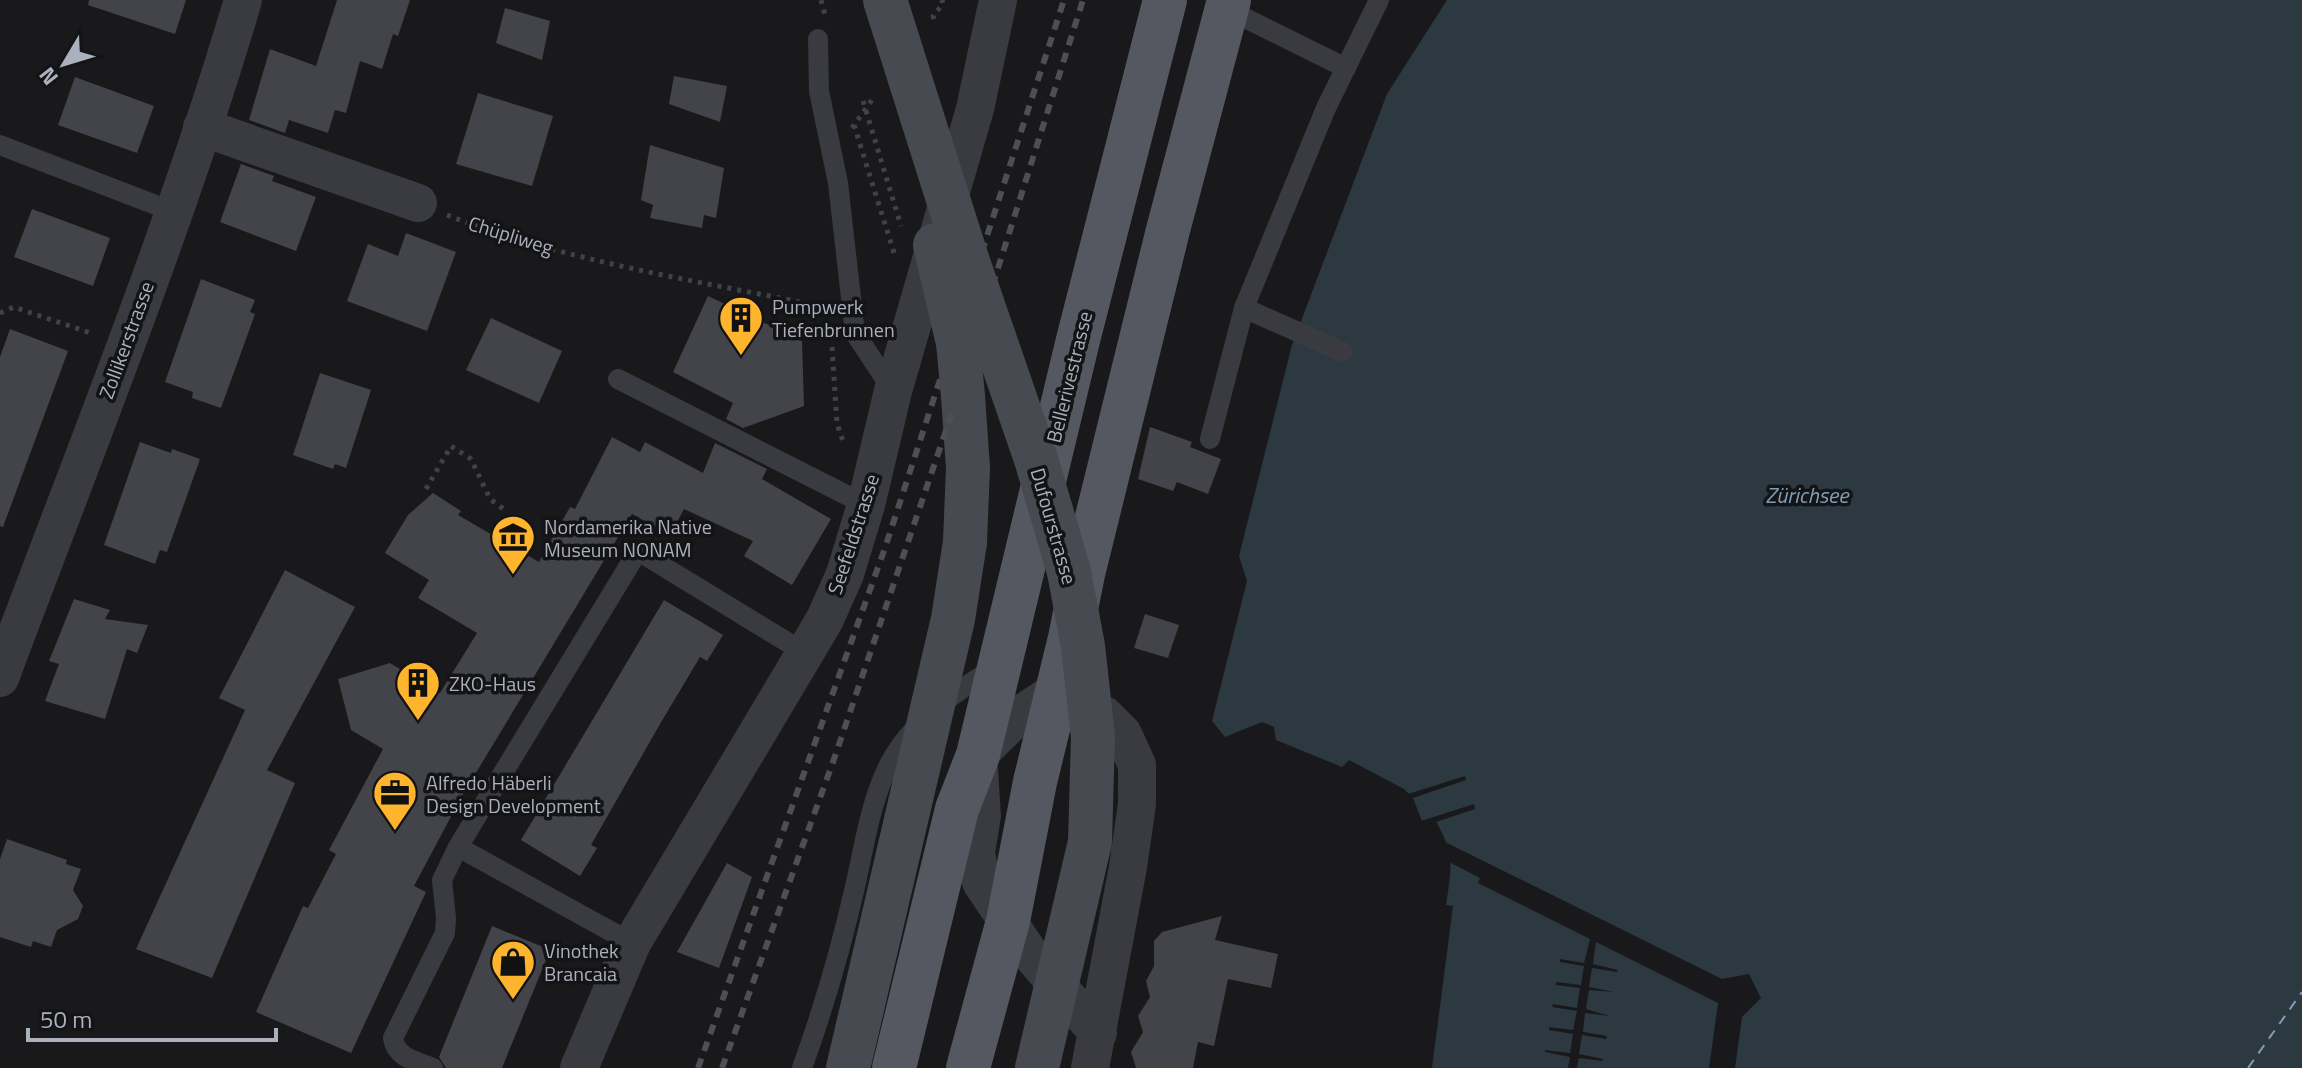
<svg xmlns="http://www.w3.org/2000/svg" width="2302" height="1068" viewBox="0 0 2302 1068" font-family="'Titillium Web',sans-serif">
<rect width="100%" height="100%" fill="#19191b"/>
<path fill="#2d3941" d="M1447,0H2302V1068H1432L1453,906L1446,905C1452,865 1455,854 1434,818L1422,821L1413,798L1404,789L1349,760L1342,767L1276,740L1274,727L1262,722L1225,737L1212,721L1247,581L1239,556L1292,345L1387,94Z"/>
<g fill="#19191b">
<path d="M1465,776L1466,780L1410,799L1408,794Z"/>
<path d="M1474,804L1475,809L1433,823L1421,825L1418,822Z"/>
<path d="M1443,841L1722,979L1749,974L1761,998L1742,1017L1735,1068H1709L1718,1003L1596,942L1593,964L1618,970L1617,972L1592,968L1589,987L1614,992L1589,990L1586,1009L1610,1016L1585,1013L1583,1032L1607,1036L1606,1039L1582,1035L1579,1054L1603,1059V1061L1579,1058L1577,1068H1568L1570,1057L1545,1052V1050L1570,1053L1573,1034L1549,1030V1027L1573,1030L1577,1011L1552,1007L1553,1004L1577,1008L1580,988L1556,985V982L1581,985L1584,966L1560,962V959L1584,963L1590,939L1478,883L1480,878L1447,861Z"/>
</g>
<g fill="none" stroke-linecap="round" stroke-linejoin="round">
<path stroke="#7f9fb9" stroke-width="2" stroke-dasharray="10 8" stroke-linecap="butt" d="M2248,1068L2302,992"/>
</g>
<g fill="#434449">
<path d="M89,0H186L175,34L88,5Z"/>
<path d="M337,0H410L398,36L393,34L382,69L360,61L346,113L335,110L328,133L289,120L285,133L249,120L270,49L316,66Z"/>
<path d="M505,8L550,21L542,60L496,43Z"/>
<path d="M674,76L727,86L720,122L669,104Z"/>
<path d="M75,77L154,106L137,153L58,125Z"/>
<path d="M478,93L553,116L532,186L456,164Z"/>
<path d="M650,145L724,168L716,218L704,215L702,228L650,218L653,205L641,200Z"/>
<path d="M241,164L274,176L272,181L316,197L296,251L220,222Z"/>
<path d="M32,209L110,238L93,286L14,257Z"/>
<path d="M406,233L456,252L427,331L347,301L368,244L398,256Z"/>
<path d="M201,279L255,300L250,312L255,314L221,408L192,398L193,392L165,382Z"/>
<path d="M708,296L802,341L804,406L743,428L726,419L733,403L673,372Z"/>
<path d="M491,318L562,351L539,403L466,370Z"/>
<path d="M10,329L68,351L3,527L0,526V357Z"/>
<path d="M320,373L371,390L346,468L335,464L333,469L293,455Z"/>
<path d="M1150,427L1192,442L1190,447L1221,459L1208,494L1177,482L1173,491L1138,479Z"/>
<path d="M612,437L640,452L645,442L703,473L715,443L767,469L762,479L831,519L792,585L744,556L753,541L684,509L670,535L632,514L462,796L414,886L426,892L351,1053L256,1012L303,906L308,908L336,854L329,850L383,749L351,730L338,679L390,663L440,693L477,633L418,598L429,580L385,553L408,515L433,493L461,511L458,515L539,562L570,507L575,509Z"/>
<path d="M140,442L171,453L172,449L200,459L167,552L160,550L155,564L104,545Z"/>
<path d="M285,570L355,607L267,770L295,783L212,978L136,949L245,710L219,698Z"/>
<path d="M74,599L110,610L105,619L148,625L137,653L127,649L105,719L45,701L59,664L49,661Z"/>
<path d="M664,600L723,635L707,661L700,657L660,724L591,845L597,848L580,876L521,840Z"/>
<path d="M1145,614L1179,625L1168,658L1134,648Z"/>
<path d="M7,839L67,860L66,864L81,869L73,890L83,906L78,919L57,930L51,947L33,941L31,947L0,937V859Z"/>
<path d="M727,863L752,877L719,968L677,952Z"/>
<path d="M1222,916L1215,940L1278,954L1271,988L1228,979L1214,1046L1198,1042L1193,1068H1136L1131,1052L1143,1032L1138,1016L1150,997L1146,981L1154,966V941L1162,932Z"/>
<path d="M492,926L550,950L502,1068H446L439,1057Z"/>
</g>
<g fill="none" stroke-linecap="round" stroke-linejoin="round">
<g stroke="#3f4248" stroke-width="5" stroke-dasharray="4 6" stroke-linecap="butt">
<path d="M821,0L825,15"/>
<path d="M934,19L933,16L943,4L942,0"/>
<path d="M852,128L874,97"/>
<path d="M447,215C567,262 699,281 825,307"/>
<path d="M0,313L14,307L93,334"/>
<path d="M832,347L837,424L844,444"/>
<path d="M426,489L451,446L471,459L490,499L505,510"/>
</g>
<g stroke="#3a3b41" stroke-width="20">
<path d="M1227,9L1346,68"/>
<path d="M818,39L819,91L838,183L855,333L893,391"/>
<path d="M0,145L174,212"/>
<path d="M1244,308L1343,352"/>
<path d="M618,379L866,505"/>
<path d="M1210,439L1244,308L1326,108L1379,0"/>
<path d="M458,847L632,943"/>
<path d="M433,1068C416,1061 396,1058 393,1038L445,933L446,918L442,880L458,847L638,551L805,653"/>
<path d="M802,1068C823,1010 840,952 854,891C864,849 870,800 891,761C914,720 955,692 994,668"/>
</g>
<g stroke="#3a3b41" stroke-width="38">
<path d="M202,127L418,203"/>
<path d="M0,678C84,453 175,230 243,0"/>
<path d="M579,1068L632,943L805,653L825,619L845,574L866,505L893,391L975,109L998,0"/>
<path d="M1090,1068L1128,867L1137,804V765L1123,734L1104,715L1056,691L1017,717L978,755L982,816L976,852L981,882L1027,950L1098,1033"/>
</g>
<g stroke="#474a51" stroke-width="44">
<path d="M963,396L968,468L965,542"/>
<path d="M848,1068L857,1030"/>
</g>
<g stroke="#555860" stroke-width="44">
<path d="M894,1068L957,809L978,755L1078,340L1165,0"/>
<path d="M968,1068L1008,921L1035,782L1070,638L1083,574L1168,230L1229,0"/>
</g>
<g stroke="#4c4f56" stroke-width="6" stroke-dasharray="10 8" stroke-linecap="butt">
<path d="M698,1068L885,548L1064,0"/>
<path d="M722,1068L833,762L954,407L1083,0"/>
</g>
<g stroke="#3f4248" stroke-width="5" stroke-dasharray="4 6" stroke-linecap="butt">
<path d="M863,101L901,226"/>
<path d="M854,125L895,256"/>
</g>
<g stroke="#474a51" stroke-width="44">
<path d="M885,0L967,259L1036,459L1069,572L1083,646L1093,737L1090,842L1037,1068"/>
<path d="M935,245L958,343L963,396"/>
<path d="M857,1030L953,619L965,542"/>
</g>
</g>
<defs>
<g id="building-pin" transform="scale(2.3)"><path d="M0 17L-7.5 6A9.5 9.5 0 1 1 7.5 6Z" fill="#ffb42d" stroke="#141417"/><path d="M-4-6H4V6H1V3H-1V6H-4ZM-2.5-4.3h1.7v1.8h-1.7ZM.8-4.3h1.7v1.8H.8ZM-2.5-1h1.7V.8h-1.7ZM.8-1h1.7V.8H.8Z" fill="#111"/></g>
<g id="museum-pin" transform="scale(2.3)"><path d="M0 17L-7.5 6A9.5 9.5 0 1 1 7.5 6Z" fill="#ffb42d" stroke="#141417"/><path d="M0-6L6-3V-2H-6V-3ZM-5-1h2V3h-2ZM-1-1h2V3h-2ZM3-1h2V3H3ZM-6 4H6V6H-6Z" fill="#111"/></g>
<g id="office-pin" transform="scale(2.3)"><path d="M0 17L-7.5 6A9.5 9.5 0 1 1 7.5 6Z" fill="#ffb42d" stroke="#141417"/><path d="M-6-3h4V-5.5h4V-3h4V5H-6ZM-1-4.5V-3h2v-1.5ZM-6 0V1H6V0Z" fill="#111"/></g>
<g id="shop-pin" transform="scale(2.3)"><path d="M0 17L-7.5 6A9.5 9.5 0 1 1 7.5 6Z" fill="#ffb42d" stroke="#141417"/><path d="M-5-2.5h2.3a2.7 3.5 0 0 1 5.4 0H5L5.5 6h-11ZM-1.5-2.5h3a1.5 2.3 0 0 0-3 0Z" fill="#111"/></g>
</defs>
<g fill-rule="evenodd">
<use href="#building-pin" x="741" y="318"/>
<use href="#museum-pin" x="513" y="537"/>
<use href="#building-pin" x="418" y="683"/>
<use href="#office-pin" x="395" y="793"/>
<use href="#shop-pin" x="513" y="962"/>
</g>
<g text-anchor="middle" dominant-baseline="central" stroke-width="7" stroke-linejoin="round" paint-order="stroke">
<g font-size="20" fill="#aab0bc" stroke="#141417">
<text transform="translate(511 235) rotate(17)">Chüpliweg</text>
<text transform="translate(126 340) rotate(-70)">Zollikerstrasse</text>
<text transform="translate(1069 377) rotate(-76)">Bellerivestrasse</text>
<text transform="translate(1054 526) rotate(74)">Dufourstrasse</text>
<text transform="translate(853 534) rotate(-72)">Seefeldstrasse</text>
</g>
<g font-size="20" fill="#aab0bc" stroke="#141417" text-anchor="start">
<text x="772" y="306">Pumpwerk<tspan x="772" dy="23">Tiefenbrunnen</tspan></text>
<text x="544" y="526">Nordamerika Native<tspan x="544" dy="23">Museum NONAM</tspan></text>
<text x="449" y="683">ZKO-Haus</text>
<text x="426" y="782">Alfredo Häberli<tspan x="426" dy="23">Design Development</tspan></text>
<text x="544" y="950">Vinothek<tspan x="544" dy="23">Brancaia</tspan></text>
</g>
<g font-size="22" font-style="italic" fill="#7f9fb9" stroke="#141417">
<text x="1807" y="495">Zürichsee</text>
</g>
</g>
<g transform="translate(64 64) rotate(232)" stroke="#141417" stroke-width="6" paint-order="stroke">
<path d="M0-6L14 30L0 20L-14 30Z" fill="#aab0bc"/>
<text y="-12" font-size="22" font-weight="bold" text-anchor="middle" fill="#aab0bc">N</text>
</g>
<path d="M28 1028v12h248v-12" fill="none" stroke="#aab0bc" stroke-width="4"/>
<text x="40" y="1028" font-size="24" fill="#aab0bc" stroke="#141417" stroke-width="6" paint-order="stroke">50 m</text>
</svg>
